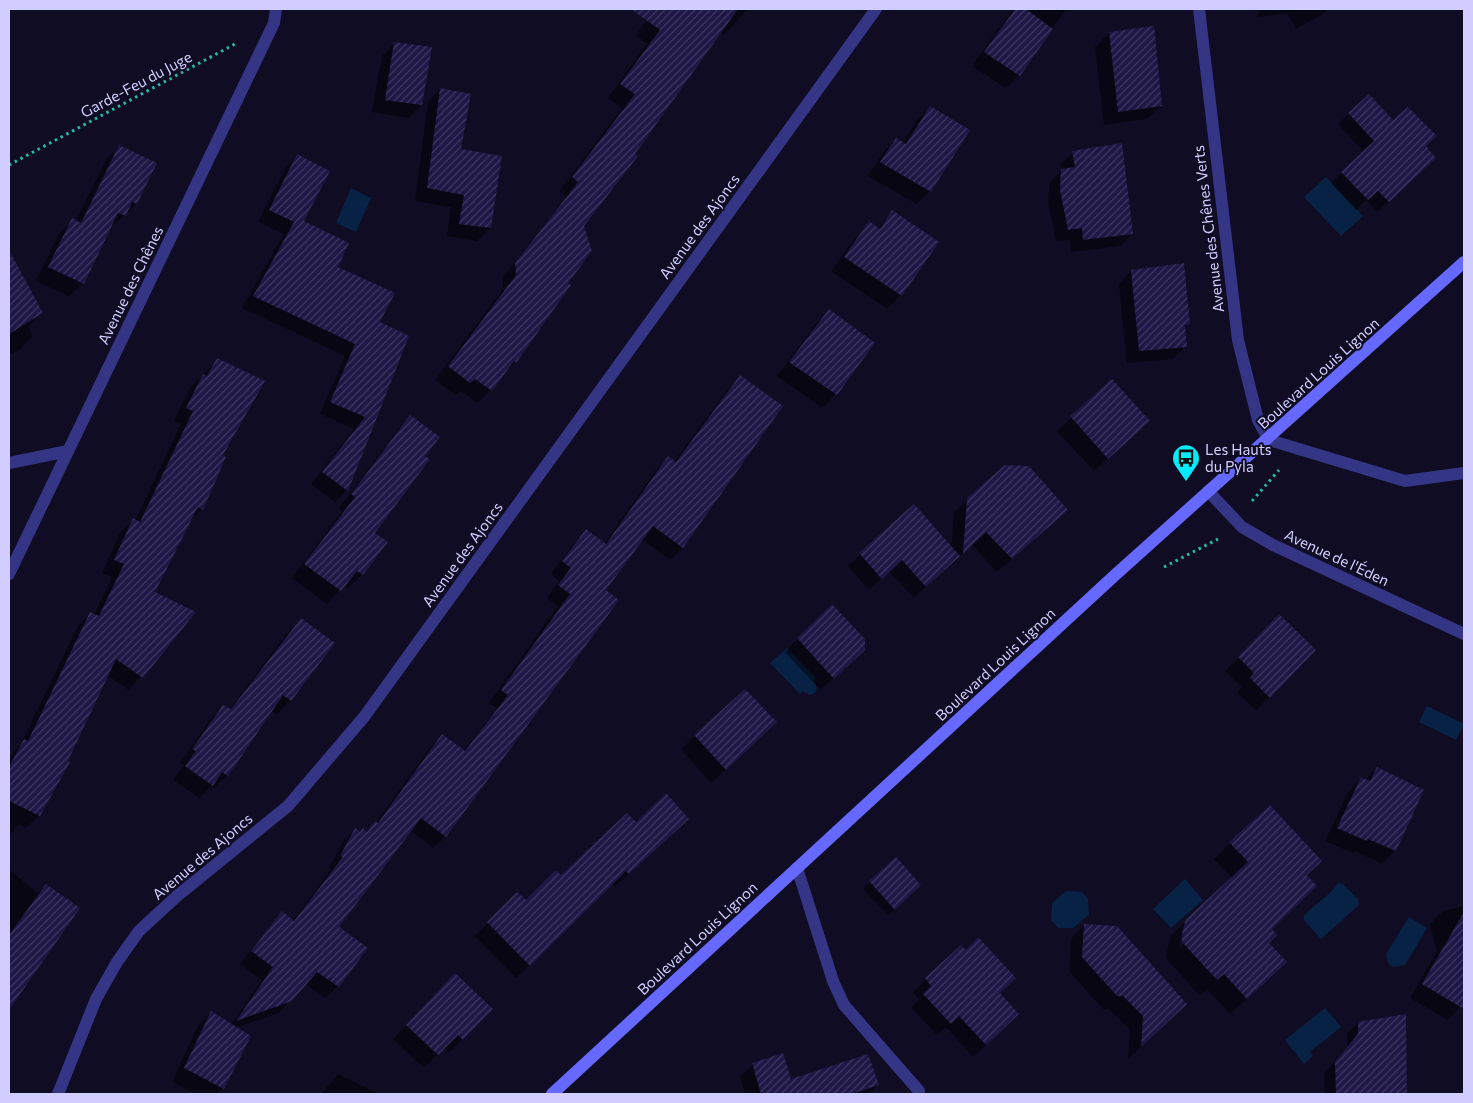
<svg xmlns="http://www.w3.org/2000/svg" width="1473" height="1103" viewBox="0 0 1473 1103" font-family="Commissioner,sans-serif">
<defs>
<pattern id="building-hatch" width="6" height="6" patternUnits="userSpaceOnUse" patternTransform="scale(1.25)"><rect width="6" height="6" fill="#1e1745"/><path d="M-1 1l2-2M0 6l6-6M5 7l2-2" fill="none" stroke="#3e3861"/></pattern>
</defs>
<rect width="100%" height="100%" fill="#0f0c23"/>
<g fill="#082246">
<path d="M1326,177L1363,216L1341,236L1304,197Z"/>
<path d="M351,188L371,198L356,232L336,223Z"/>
<path d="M787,648L816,678L814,681L817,689L815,693L810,695L802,691L800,694L770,663Z"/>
<path d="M1427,706L1464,724L1456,740L1419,722Z"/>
<path d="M1185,879L1203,900L1171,928L1153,909Z"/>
<path d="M1338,883L1343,884L1358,899L1359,905L1321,939L1304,920V916C1315,903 1329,897 1338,883Z"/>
<path d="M1066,891L1082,892L1088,899L1089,915L1073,928H1058L1051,920L1052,903Z"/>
<path d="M1409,917L1427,928L1405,965L1393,967L1388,963L1386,954Z"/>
<path d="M1325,1008L1341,1027L1310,1052L1313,1056L1304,1064L1285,1040Z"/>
</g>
<g fill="#0007">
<path d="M655,9H747L724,35L720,32L583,226L566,283L515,362L478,403L461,391L456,395L435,380L503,289V278L566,196L559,191L622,108L608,98L647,44L636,35Z"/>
<path d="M1013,9H1066L1019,75L1006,88L972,66Z"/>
<path d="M1260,9H1328L1321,15L1296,29L1287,13L1257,17Z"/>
<path d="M1109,33L1161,106L1147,119L1104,125L1095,47Z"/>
<path d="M395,43L421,105L408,118L372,112L382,56Z"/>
<path d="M440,89L460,151L490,228L477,241L447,236L451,207L415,201L428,102Z"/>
<path d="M1369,95L1393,121L1425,147L1424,168L1377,212L1366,200L1356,210L1331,183L1364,152L1338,124Z"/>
<path d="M931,107L930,191L917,204L868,176L883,153L896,139L903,143L917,120Z"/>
<path d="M120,147L155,164L136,204L109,229L83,283L69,296L36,281L59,234L73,220L76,221L106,160Z"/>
<path d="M1072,153L1132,234L1120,246L1071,252L1070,240L1056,241L1048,203L1050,182L1061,171L1060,165Z"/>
<path d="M297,156L302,222L378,323L407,336L346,491L335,502L311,484L354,429L320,414L345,356L242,308L284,234L258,222L286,167Z"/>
<path d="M893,212L901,295L887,309L831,271L856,237L869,223L877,229Z"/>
<path d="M1131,271L1189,323L1184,328L1186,346L1173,359L1127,363L1119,284Z"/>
<path d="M26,284L42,313L28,327L33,336L20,349L9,355V292Z"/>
<path d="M829,311L836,394L822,408L777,376L816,324Z"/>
<path d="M218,360L222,456L202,509L189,522L154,593L194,612L129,690L107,675L66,762L68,763L39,815L26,828L18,824L9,836V759L21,744L78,626L91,613L94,615L112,577L102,573L120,533L133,520L135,521L181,424L174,421L190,388Z"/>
<path d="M740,376L781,406L682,548L670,560L642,539L604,590L446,836L433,848L410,830L337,927L338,986L326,998L305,984L279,1013L236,1028L223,1088L217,1094H196L172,1082L198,1026L211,1013L231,1025L262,980L240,964L282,913L293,921L331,869L329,868L343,842L355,829L359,833L366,832L376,823L430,748L442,735L463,752L497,708L489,703L558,606L547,598L559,581L551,574L574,543L586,531L604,544L656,470L668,458L674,462L728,389Z"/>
<path d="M1112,381L1134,434L1094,471L1057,431Z"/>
<path d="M411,417L423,457L374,534L386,542L362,575L348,588L344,585L327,604L292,578L342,511L339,508L397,431Z"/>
<path d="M968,499L1067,510L997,572L972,545L914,598L889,571L869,590L848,566L914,506L951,548L954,513Z"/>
<path d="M832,605L851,663L820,690L785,652Z"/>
<path d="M301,619L334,643L290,701L277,714L272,710L227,775L214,788L211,786L199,798L173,780L184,765L180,763L210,720L223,707L229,710L287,633Z"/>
<path d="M1266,629L1269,697L1256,710L1237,693L1242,687L1225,671Z"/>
<path d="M695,736H762L711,783L681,749Z"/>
<path d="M1377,768L1422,790L1394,851L1382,864L1355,851L1353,853L1325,841L1348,792L1361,779L1365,780Z"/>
<path d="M688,819L615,886L612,883L516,978L475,936L518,894L526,902L635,824Z"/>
<path d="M1230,843L1306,875L1270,930L1267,943L1269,978L1230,1014L1207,989L1200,996L1166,958L1170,937L1184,923L1179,947L1182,948L1187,920L1232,878L1214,859Z"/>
<path d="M896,859L919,885L888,915L863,889Z"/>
<path d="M9,870L38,893L46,886L20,956L9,964Z"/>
<path d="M1464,906V1002L1448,1020L1410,998L1437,952L1430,924L1443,911Z"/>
<path d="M1084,925L1172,1017L1128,1059L1130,1030L1109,1009H1103L1069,971L1071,939Z"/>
<path d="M961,947L998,993L1005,1026L973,1057L946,1027L937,1035L911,1007L919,999L913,992Z"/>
<path d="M441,989L491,1010L449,1053L444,1048L424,1068L393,1039Z"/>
<path d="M1404,1015L1406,1094H1325L1324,1074L1348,1047L1347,1034L1358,1023Z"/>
<path d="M753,1064L790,1080L878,1084L868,1094H745L740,1077Z"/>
<path d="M338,1074L377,1093L321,1094Z"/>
</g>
<g fill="url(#building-hatch)">
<path d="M631,9H738L635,154L638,156L584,226L592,251L568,283L571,285L516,363L514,361L492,391L475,379L470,383L448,366L516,275L515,263L578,182L572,177L635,94L620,84L660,30Z"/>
<path d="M1015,9H1026L1053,29L1020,76L984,52Z"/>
<path d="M1154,26L1162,106L1118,112L1109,32Z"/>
<path d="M394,42L432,47L422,105L385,100Z"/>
<path d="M440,88L471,94L461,149L502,156L491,228L459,224L464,195L427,188Z"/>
<path d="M1369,94L1393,120L1408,107L1437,136L1426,146L1436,158L1389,202L1378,191L1368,200L1341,172L1374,141L1348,113Z"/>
<path d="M930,106L970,130L931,192L880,162L896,138L906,144Z"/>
<path d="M1122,143L1133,234L1083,240L1082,228L1068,230L1060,190L1061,169L1075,167L1072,151Z"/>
<path d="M119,145L157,163L137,204L132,202L126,216L118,213L84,284L48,267L72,218L81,223Z"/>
<path d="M297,154L330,171L304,221L349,243L338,267L395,293L380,322L409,336L348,491L322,472L365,417L330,402L355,344L253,296L294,222L269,210Z"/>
<path d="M892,210L939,242L902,296L844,257L869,221L880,229Z"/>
<path d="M9,250L43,313L9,334Z"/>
<path d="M1184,263L1190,324L1185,325L1187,347L1139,351L1131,270Z"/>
<path d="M829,309L875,343L837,395L789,362Z"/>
<path d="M217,358L265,381L223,455L226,457L203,510L198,507L155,592L196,612L143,678L116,659L68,761L70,762L40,816L9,801V767L24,739L28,741L90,612L99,616L124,564L114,560L133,518L140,522L193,411L186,408L203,374L207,376Z"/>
<path d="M740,375L783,406L683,548L653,526L606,590L619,600L446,837L421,818L339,927L368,948L339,987L317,972L292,1001L236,1021L273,967L251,951L282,911L294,921L343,857L340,856L355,828L360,832L363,828L367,832L375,821L378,823L442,734L465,751L508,695L501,690L570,594L558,585L571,568L562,561L586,529L606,544L668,456L676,462Z"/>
<path d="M1112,379L1150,421L1108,459L1070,416Z"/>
<path d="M410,415L440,437L425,456L430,459L375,533L388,542L363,575L357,571L341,591L304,564L355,497L351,494Z"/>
<path d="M1005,465L1029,466L1068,510L1012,559L986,532L963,554L967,498Z"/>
<path d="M914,504L960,556L926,587L902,560L882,579L859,553Z"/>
<path d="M832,604L865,639V650L834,679L797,638Z"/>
<path d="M1279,614L1316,650L1270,698L1250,678L1254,673L1238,657Z"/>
<path d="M301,618L335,643L291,701L283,695L228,776L222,772L213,786L185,766L196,751L192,749L223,705L231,709Z"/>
<path d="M745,689L777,722L726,770L694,735Z"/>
<path d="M1377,767L1424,790L1396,851L1368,839L1367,841L1337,828L1361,777L1370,781Z"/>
<path d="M666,793L689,819L629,874L626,871L530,966L487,922L517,892L526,900L556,870L561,875L627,813L636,822Z"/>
<path d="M1270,805L1322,861L1307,875L1317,886L1272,929L1277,935L1269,943L1287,962L1247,999L1224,974L1217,980L1182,942V934L1186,919L1248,862L1229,842Z"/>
<path d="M896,857L921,885L895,910L869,881Z"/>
<path d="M46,884L80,908L9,1010V935Z"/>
<path d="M1464,912V1009L1422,984Z"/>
<path d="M1084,924L1117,926L1187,1004L1141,1047L1143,1016L1123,996H1117L1082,957Z"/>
<path d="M978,937L1016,978L1000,993L1019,1014L986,1045L959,1016L951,1024L923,994L931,986L925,978L961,945L966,950Z"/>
<path d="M455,973L493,1009L463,1040L458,1035L438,1055L406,1025Z"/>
<path d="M211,1011L251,1036L224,1089L184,1068Z"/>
<path d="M1406,1014L1407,1094H1336L1335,1062L1358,1034V1022Z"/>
<path d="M783,1053L791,1079L868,1054L879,1085L852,1094H761L752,1063Z"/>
</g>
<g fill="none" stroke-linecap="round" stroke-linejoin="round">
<g stroke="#25bbaa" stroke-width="3" stroke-dasharray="2.5 4" stroke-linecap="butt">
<path d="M9,165L235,44"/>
<path d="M1252,501L1279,470"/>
<path d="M1164,567L1218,539"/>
</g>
<path stroke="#343585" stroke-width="12" d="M797,868L833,981L844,1005L919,1091"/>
<g stroke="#343585" stroke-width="12">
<path d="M1199,9L1238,340L1258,420L1269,440L1405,481L1464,473"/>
<path d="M9,463L68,451"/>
<path d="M1208,491L1242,527L1273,545L1464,634"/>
<path d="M9,574L274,23L276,9"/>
<path d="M58,1094L96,999L117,962L139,931L177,896L288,806L364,717L876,9"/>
</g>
<path stroke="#6569ff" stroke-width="12" d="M552,1094L1114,576L1464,262"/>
</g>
<defs>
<g id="bus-pin" transform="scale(1.4375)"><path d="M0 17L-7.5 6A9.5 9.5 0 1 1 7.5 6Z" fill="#00edf9" stroke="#0f0c23"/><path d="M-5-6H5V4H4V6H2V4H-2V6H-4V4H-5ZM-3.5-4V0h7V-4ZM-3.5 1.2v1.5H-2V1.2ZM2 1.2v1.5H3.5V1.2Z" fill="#111"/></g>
</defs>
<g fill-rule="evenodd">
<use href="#bus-pin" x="1186" y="458"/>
</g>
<g text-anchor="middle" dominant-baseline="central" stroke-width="4" stroke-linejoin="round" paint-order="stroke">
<g font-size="15" fill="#d1ceff" stroke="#0f0c23">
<text transform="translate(136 84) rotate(-28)">Garde-Feu du Juge</text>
<text transform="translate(699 226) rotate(-54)">Avenue des Ajoncs</text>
<text transform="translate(1208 229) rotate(-97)">Avenue des Chênes Verts</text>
<text transform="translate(130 285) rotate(-64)">Avenue des Chênes</text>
<text transform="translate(1318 373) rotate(-42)">Boulevard Louis Lignon</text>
<text transform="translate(462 554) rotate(-54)">Avenue des Ajoncs</text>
<text transform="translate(1337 557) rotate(25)">Avenue de l'Éden</text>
<text transform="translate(995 664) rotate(-43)">Boulevard Louis Lignon</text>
<text transform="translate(202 856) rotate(-40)">Avenue des Ajoncs</text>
<text transform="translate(697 938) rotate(-43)">Boulevard Louis Lignon</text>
</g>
<g font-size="15" fill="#d1ceff" stroke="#0f0c23" text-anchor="start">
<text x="1205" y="449">Les Hauts<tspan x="1205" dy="17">du Pyla</tspan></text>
</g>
</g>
<rect width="1473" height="1103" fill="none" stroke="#d1ceff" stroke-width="20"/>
</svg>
